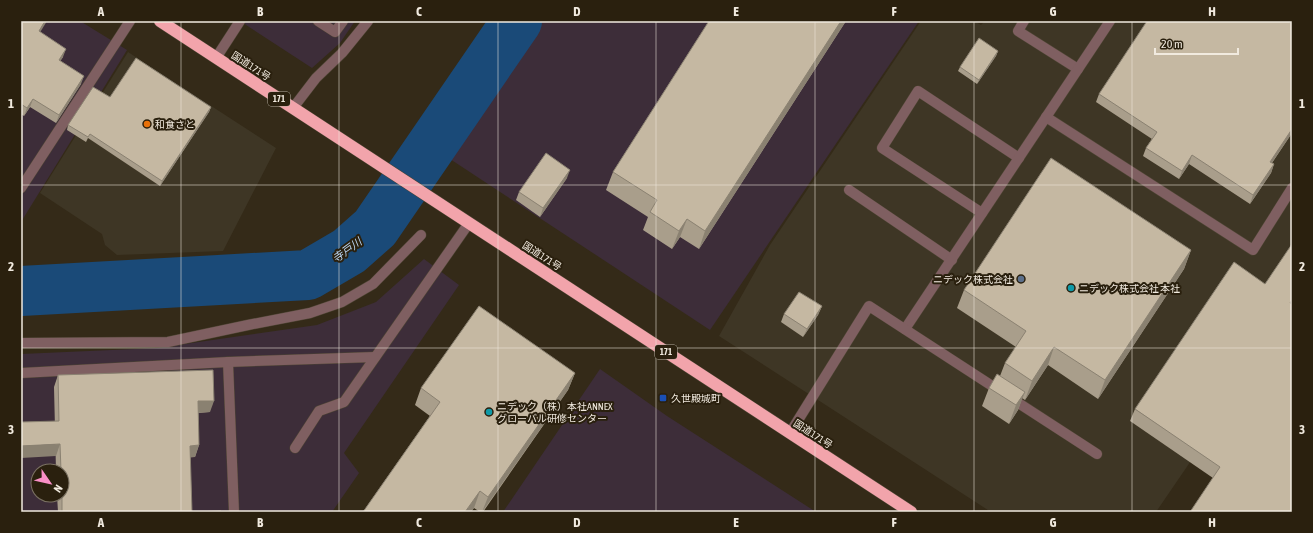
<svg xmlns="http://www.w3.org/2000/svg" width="1313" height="533" viewBox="0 0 1313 533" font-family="'Asap Condensed','Noto Sans JP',sans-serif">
<rect width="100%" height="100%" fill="#342a18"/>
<g fill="#3e3625">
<path d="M921,21H974L981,25L985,21H1292V313L1156,512H991L719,336L770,245Z"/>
<path d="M128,52L276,148L223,251L117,255L105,245L102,234L40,193Z"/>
</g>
<g fill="#3d2d39" fill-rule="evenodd">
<path d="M21,21H80L127,50L21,222Z"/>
<path d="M240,21H355L340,43L312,68Z"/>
<path d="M539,21H919L710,330L447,157Z"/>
<path d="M424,259L459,285L344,453L359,473L332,512H21V354L157,348L317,325L376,302ZM38,471H62V495H38Z"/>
<path d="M600,369L667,416L816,512H503Z"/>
</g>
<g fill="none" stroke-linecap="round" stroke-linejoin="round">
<path stroke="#1a4a78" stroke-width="50" d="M21,291L308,275L349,251L375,228L517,21"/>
<g stroke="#4e4534" stroke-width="11">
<g id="minor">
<path d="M318,21L335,32L343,21"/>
<path d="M1024,21L1018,31L1078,69"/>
<path d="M216,58L240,21"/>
<path d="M293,108L316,78L342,53L368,21"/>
<path d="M1046,117L1253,250L1292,188"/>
<path d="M21,188L130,21"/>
<path d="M849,190L952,260"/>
<path d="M982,213L882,148L918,91L1019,158"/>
<path d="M905,329L1110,21"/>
<path d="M21,343L168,342L248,325L310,313L342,302L373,284L421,235"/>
<path d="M228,362L234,512"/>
<path d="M21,373L228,362L375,357"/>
<path d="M790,433L869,306L1097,454"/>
<path d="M295,448L319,411L344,402L469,223"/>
</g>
</g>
<g stroke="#4e4534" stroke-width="13">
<path id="highway" d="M160,21L911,512"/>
</g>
<use href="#minor" stroke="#7f5f61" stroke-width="10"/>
<use href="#highway" stroke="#f2a4ab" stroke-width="12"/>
</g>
<g fill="#a99e8b">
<path d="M21,21L40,32L63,57L60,61L81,84L56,123L30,107L24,116L21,114Z"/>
<path d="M709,21H846L699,249L680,237L672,249L643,230L648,217L606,190L613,172Z"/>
<path d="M1292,23V133L1272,163L1274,164L1271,173L1250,204L1189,164L1179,179L1143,156L1146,148L1152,139L1096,102L1099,94Z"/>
<path d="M998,51L996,56L977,84L958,71L960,67Z"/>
<path d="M110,97L211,107L209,112L160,186L88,138L86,142L67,130L68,125Z"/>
<path d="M567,178L540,217L516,200L519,192Z"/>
<path d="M1191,250L1184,269L1098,399L1048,365L1025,400L1022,398L1018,410L1009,424L982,406L989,388L1000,376L1005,363L1016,347L957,308L964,290Z"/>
<path d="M822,306L818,315L803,337L781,322L784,314Z"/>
<path d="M575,373L568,390L483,512H480L474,508L471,512H363L430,416L415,405L421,388Z"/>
<path d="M58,375L210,412L198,413L199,445L195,457H190L192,512H222H58L57,495H62V471H56L54,387Z"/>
<path d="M1135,409L1292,512L1213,478L1130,421Z"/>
</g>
<g fill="#8a8171">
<path d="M45,21H47L36,39L39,31Z"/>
<path d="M841,21H846L699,249L705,231Z"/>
<path d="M66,49L63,57L56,68L59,60Z"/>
<path d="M998,51L996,56L977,84L979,80Z"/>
<path d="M84,76L81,84L56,123L59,115Z"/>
<path d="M33,99L30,107L24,116L27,108Z"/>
<path d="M211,107L209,112L160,186L162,181Z"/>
<path d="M1292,129V133L1267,170L1270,162Z"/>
<path d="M1192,155L1189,164L1179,179L1182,171Z"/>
<path d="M1274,164L1271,173L1250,204L1253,195Z"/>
<path d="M570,170L567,178L540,217L543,208Z"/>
<path d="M687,219L680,237L672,249L679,231Z"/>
<path d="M1191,250L1184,269L1098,399L1105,380Z"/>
<path d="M822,306L818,315L803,337L807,329Z"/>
<path d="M1054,347L1048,365L1025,400L1032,381Z"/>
<path d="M575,373L568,390L482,512L488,497Z"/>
<path d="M1025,392L1018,410L1009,424L1016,405Z"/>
<path d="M198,401H214L210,412L194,413Z"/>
<path d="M60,444L56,456L21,458V446Z"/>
<path d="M199,445L195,457L186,458L190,446Z"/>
<path d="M480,491L474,508L471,512H465Z"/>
</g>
<g fill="#c5b8a2" stroke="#8a8171">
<path d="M21,21H45L39,31L66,49L59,60L84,76L59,115L33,99L27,108L21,104Z"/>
<path d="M709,21H841L705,231L687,219L679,231L650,212L657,200L613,172Z"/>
<path d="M1147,21H1288L1292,23V129L1270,162L1274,164L1253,195L1192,155L1182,171L1146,148L1157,132L1099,94Z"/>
<path d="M979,38L998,51L979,80L960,67Z"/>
<path d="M136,58L211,107L162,181L90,134L88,137L68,125L93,87L110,97Z"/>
<path d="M546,153L570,170L543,208L519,192Z"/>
<path d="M1051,158L1191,250L1105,380L1054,347L1032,381L1005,363L1026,331L964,290Z"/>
<path d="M1292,244V300L1290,303L1292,304V512H1190L1220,467L1135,409L1234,262L1265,284Z"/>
<path d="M799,292L822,306L807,329L784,314Z"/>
<path d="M479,306L575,373L488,497L480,491L465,512H363L440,402L421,388Z"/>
<path d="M213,370L214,401H198L199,445L190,446L192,512L221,511L222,512H62V471H61L60,444L21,446V422L59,421L58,375Z"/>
<path d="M997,374L1025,392L1016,405L989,388Z"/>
</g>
<path fill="none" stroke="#f1eadf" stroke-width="1" stroke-opacity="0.55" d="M181,21V512M339,21V512M498,21V512M656,21V512M815,21V512M974,21V512M1132,21V512M21,185H1292M21,348H1292"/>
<circle fill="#e8710a" stroke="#2a200e" stroke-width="1.5" cx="147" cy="124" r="4"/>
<circle fill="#5c6f8a" stroke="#2a200e" stroke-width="1.5" cx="1021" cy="279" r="4"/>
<g fill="#0f9aa8" stroke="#2a200e" stroke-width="1.5">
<circle cx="1071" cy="288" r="4"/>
<circle cx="489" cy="412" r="4"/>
</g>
<rect fill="#1a4fb4" stroke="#2a200e" stroke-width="1.5" x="659" y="394" width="8" height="8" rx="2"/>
<g text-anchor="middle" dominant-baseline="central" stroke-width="4" stroke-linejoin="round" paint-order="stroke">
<g fill="#2a200e" stroke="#b5ada0" stroke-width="1">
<rect x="268" y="92" width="22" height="14" rx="3"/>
<rect x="655" y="345" width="22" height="14" rx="3"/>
</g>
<g font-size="9" font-weight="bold" fill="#f1eadf">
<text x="279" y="99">171</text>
<text x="666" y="352">171</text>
</g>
<g font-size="10" fill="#f1eadf" stroke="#2a200e">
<text transform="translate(251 66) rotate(33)">国道171号</text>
<text transform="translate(542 256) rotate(33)">国道171号</text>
<text transform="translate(813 434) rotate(33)">国道171号</text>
</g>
<g font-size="10" fill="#f1eadf" stroke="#2a200e" text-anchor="start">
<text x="155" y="124">和食さと</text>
<text x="1013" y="279" text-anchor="end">ニデック株式会社</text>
<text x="1079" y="288">ニデック株式会社 本社</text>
<text x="671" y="398">久世殿城町</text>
<text x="497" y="406">ニデック（株）本社ANNEX<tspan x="497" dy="12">グローバル研修センター</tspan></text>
</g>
<g font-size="11" font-style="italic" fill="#bad4f1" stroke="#2a200e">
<text transform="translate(347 250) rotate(-36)">寺戸川</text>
</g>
</g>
<rect width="1313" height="533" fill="none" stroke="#2a200e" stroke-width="44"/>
<g transform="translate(50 483) rotate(124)"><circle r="19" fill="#2a200e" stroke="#7a7162"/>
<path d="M0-3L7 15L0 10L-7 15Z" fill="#fa8fc7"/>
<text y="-6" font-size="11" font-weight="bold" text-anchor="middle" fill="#f1eadf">N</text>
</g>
<path d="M1155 48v6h83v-6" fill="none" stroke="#f1eadf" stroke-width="2"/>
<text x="1161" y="48" font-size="12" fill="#f1eadf" stroke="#2a200e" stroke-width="3" paint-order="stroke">20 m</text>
<rect x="22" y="22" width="1269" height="489" fill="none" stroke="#f1eadf" stroke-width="1.5"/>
<g font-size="13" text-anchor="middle" font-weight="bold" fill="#f1eadf">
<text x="101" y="16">A</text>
<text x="260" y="16">B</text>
<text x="419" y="16">C</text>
<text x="577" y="16">D</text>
<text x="736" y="16">E</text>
<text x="894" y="16">F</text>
<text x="1053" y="16">G</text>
<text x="1212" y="16">H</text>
<text x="11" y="108">1</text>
<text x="1302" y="108">1</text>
<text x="11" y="271">2</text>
<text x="1302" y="271">2</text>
<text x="11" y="434">3</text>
<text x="1302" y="434">3</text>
<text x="101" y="527">A</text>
<text x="260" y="527">B</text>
<text x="419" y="527">C</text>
<text x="577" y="527">D</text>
<text x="736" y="527">E</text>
<text x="894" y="527">F</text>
<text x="1053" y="527">G</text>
<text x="1212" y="527">H</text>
</g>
</svg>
